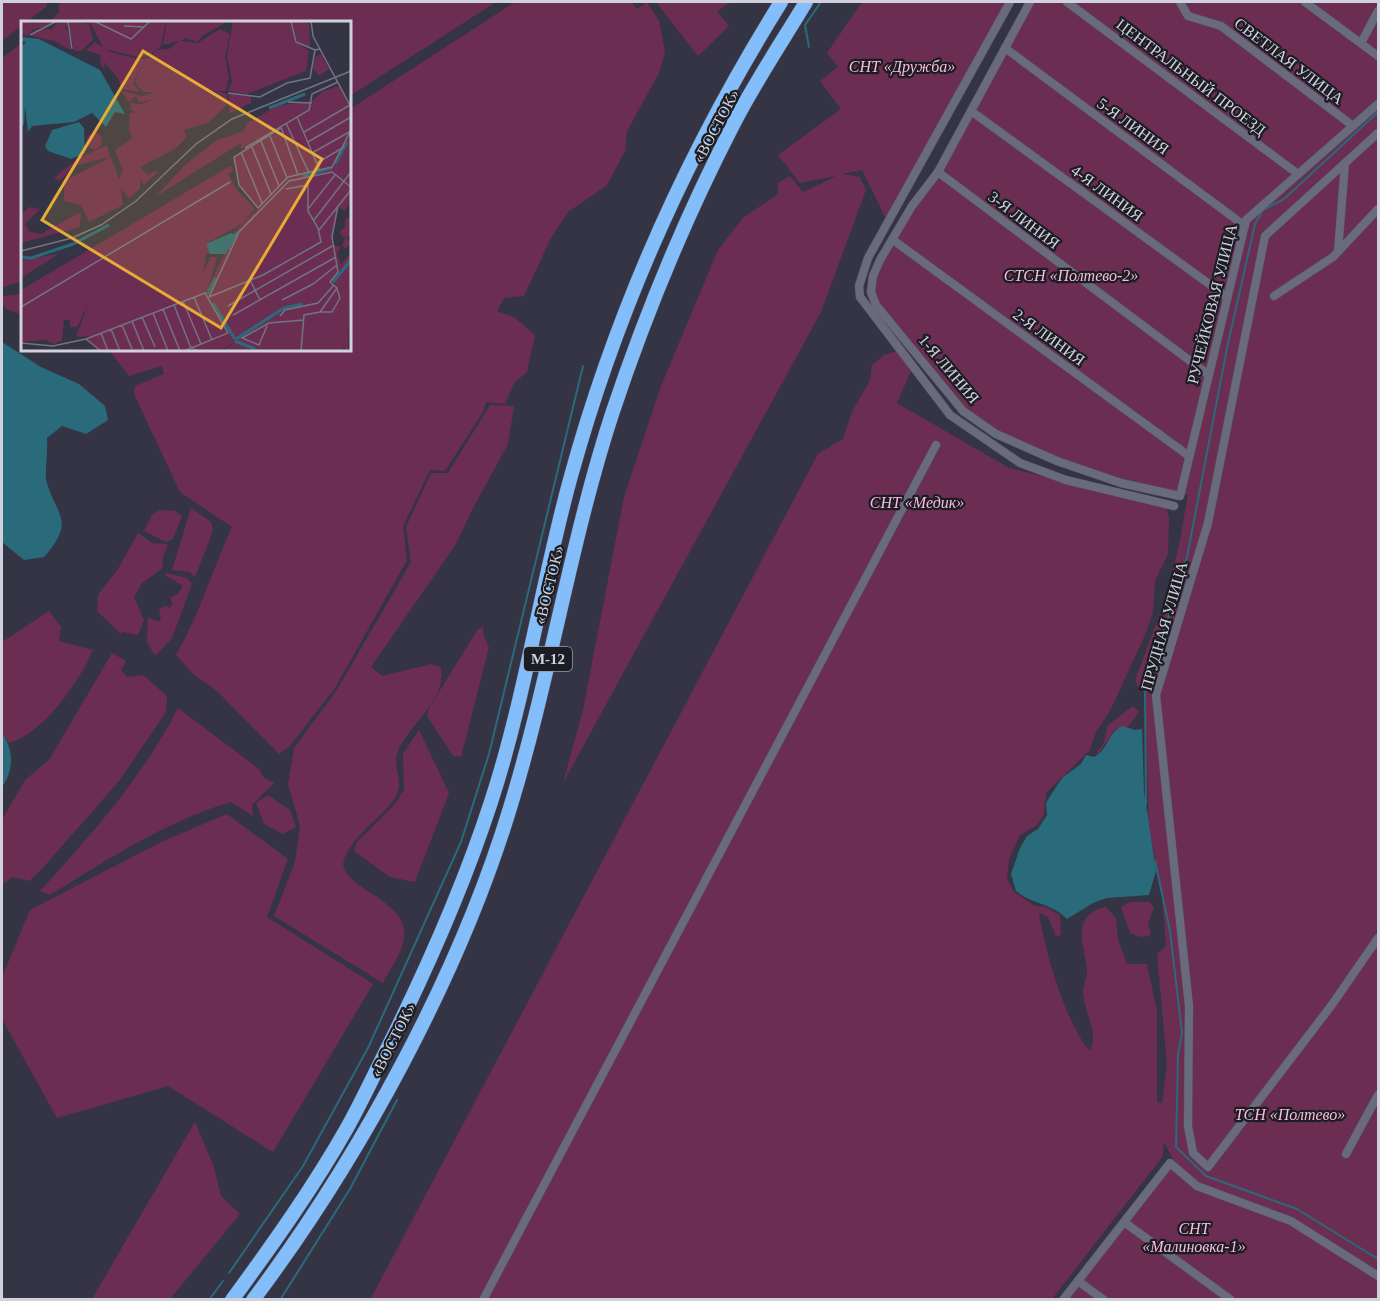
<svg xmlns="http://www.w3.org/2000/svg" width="1380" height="1301" viewBox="0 0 1380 1301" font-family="Georgia,serif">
<rect width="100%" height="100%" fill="#343445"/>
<g fill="#6c2d53">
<path d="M2,2H46L47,6L2,41Z"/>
<path d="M59,2H496L350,96V22H49L59,12Z"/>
<path d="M515,2H632L637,9L647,2L659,21L665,52L659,73L627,131L625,151L607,185L568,212L551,238L524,296L504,298L497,311L515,318L535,335L527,372L514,383L505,404L486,402L483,412L445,471L430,470L403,526L407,560L335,688L290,746L279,754L217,691L193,674L176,655C200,614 212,570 232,527L180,492L134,394L135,386L164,374L162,366L129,376L109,350H350V109Z"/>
<path d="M656,2H731L717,11L729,26L698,56Z"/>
<path d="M862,2H1010L888,223L862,170L842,174L860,177L866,190L821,312L563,783L583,710L624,497L661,386L718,250L743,218L778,194V183L790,176L803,192L836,176L800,183L778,155L841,109L820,81L838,67L827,53Z"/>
<path d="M1030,2H1378V1299H1063L1173,1159L1164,1142L1163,1156L1052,1299L370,1300L818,454L843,439L852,412L870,380L872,365L884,355L898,351L914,364L897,403L1009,468L1166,507L1169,518L1168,554L1155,581L1153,612L1146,633L1111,709L1095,734L1090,750L1046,793L1044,815L1036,826L1020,835L1009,859L1007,879L1014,892L1035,906L1046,907L1060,915L1061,935L1056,936L1048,917L1039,913C1045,951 1065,1023 1090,1051C1099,1031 1085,1015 1083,994C1082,986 1087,979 1087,971C1085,945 1069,915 1106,907L1116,918L1118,940L1127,964H1147L1157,1011V1102L1162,1103L1167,1064L1157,954L1166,946L1162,895L1149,829L1145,694L1162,636L1144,687L1139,688L1135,680L1166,598L1180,541L1188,494L1180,496L1121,483L1031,452L963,411L876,305L871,292L880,260L938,172Z"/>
<path d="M22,43V281L4,287H2V58Z"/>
<path d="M22,294V314C10,310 1,311 2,296Z"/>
<path d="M490,405L514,406L508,444L473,508L456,544L371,667L382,676L432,664L440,667C451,696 404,729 397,754C393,770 405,782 395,798C380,820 357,831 345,857C331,887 410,897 404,938C403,952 389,970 383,983L274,916L295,862L300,826L288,784L294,748L337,690L411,562L406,527L431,473H448Z"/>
<path d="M191,508L211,522L213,531L195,577L189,572L172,570Z"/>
<path d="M159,510L175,511L182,516L173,539L166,542L144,531L152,515Z"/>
<path d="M138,533L152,543L168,544L162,560L163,568L142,583L134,597L144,620L138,635L122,632L121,634L97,611L98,595L118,569Z"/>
<path d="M166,573L187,578L192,584L172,638L155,656L147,642L148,617L159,622L161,619L159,610L166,605L169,608L173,604L170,598L178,594L183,586L165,575Z"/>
<path d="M49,611L61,627L59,641L93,650C78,683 45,732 9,743L2,733V642Z"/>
<path d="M483,627L484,637L489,647L461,757L453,756L427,716L429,708L478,629Z"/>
<path d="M112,653L126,661L121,670L127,677L143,675L167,696L166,712L119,781L41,870L29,881L13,877L2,884V820L25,780L49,760Z"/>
<path d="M1133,706L1139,712L1128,727L1116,729L1098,754L1097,751L1103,745L1108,725Z"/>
<path d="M178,708L259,769L264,778L274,783L252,805L253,816L231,802C166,821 107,860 50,895L40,891C92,834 143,777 178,708Z"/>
<path d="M419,730L449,793L415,882L390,877L354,851L357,842L395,804L404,790L403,754Z"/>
<path d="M268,795L290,810L296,827L283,834L264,824L256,803Z"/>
<path d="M227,814L288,859L267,917L373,984L273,1152L168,1086L57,1118L2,1019V977L30,910L161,842Z"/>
<path d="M1130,902H1149L1154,908L1148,923L1151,935L1141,937L1130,933L1121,907Z"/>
<path d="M195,1122L214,1167L221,1196L240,1214L170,1299H92Z"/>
</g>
<g fill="#296a7b">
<path d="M2,342L41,367L79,384L105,406L108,420L86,434L62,426L47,438C48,448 45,475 46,480C57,518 76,520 44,557L24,560L2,542Z"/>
<path d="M1122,726L1135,730L1142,729L1144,792L1156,871L1149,895L1107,898L1093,903L1067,919C1052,903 1033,905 1016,891L1011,874L1020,848L1027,836L1038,829L1047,815L1046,803L1054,790L1063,777L1081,764L1086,755L1094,757C1108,750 1108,733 1122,726Z"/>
<path d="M2,733C14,750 14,770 2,787Z"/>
</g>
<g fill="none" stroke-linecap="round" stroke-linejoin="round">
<g stroke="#296a7b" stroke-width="2">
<path d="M809,47L805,25L821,2"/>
<path d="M1146,805L1145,693L1187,557L1227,348L1255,224L1263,210L1284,199L1378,112"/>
<path d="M1146,811L1148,823"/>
<path d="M1155,861L1170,931L1182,1033L1178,1054L1176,1147L1206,1176L1297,1209L1378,1259"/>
<path d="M229,1273L303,1166L368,1048L461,842L489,754L583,366"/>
<path d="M209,1300L223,1281"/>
<path d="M280,1300L350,1189L397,1100"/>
</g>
<g stroke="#515260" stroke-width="9">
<g id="street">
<path d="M1010,2L868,258L859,286L860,297L950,415L1020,463L1066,480L1174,506"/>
<path d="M1030,2L938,172L912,206L880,260L873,276L871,292L876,305L963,411L996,434L1057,461L1121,483L1180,496L1246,220L1378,104"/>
<path d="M1067,2L1298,174"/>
<path d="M1180,2L1188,16L1221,26L1353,126"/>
<path d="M1305,2L1378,56"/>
<path d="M1361,43L1378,11"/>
<path d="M1005,48L1245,226"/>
<path d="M971,111L1227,297"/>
<path d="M1378,133L1265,236L1208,523L1156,695L1189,1006L1188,1126L1193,1153L1208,1167L1331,1006L1378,938"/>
<path d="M938,172L1209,375"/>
<path d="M893,240L1189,456"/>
<path d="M1338,251L1345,163"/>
<path d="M1274,296L1333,257L1378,209"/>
<path d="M1346,1154L1378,1095"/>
<path d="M1124,1222L1231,1300"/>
<path d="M1078,1281L1104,1300"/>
<path d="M483,1300L936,445"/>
<path d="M1063,1300L1170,1163L1197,1186L1291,1221L1378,1276"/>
</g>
</g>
<g stroke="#515260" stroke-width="15">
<g id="highway">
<path d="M232,1300C273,1244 313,1188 347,1128C361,1103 373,1077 386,1051C426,971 463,888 491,802C526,695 541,584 571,476C618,306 688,151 781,2"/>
<path d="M253,1300C359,1159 459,976 510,808C550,678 570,543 612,414C645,315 685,218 733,125C755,82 782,42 806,2"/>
</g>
</g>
<use href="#street" stroke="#696b7d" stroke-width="8"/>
<use href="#highway" stroke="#83bdfa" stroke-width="14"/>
</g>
<g text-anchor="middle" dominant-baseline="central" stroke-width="4.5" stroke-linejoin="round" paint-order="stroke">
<rect fill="#1c1d24" stroke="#9a9ba5" stroke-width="1.5" x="524" y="647" width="48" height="24" rx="4.5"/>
<g font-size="15" font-weight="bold" fill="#d0d1dc">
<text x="548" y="659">М-12</text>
</g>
<g font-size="16" fill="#d0d1dc" stroke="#1c1d24">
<text transform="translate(1289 61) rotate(37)">СВЕТЛАЯ УЛИЦА</text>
<text transform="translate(1191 77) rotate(37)">ЦЕНТРАЛЬНЫЙ ПРОЕЗД</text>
<text transform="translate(716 126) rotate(-62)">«ВОСТОК»</text>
<text transform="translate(1133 126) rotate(36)">5-Я ЛИНИЯ</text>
<text transform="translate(1107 193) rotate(36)">4-Я ЛИНИЯ</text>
<text transform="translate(1024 220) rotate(37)">3-Я ЛИНИЯ</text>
<text transform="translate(1212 304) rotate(-76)">РУЧЕЙКОВАЯ УЛИЦА</text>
<text transform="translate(1049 337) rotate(36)">2-Я ЛИНИЯ</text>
<text transform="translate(949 369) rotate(50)">1-Я ЛИНИЯ</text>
<text transform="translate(549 585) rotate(-76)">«ВОСТОК»</text>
<text transform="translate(1164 626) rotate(-74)">ПРУДНАЯ УЛИЦА</text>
<text transform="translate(393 1040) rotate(-63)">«ВОСТОК»</text>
</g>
<g font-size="16" font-style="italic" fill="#fdbbde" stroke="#1c1d24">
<text x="902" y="66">СНТ «Дружба»</text>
<text x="1071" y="275">СТСН «Полтево-2»</text>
<text x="917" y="502">СНТ «Медик»</text>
<text x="1290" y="1114">ТСН «Полтево»</text>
<text x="1194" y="1228">СНТ<tspan x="1194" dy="18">«Малиновка-1»</tspan></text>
</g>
</g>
<g transform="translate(21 21)">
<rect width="330" height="330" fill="#343445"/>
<path d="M0,0H35L27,6L12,8L6,15L0,13ZM38,0H46L47,8L42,3L48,13L50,29L33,20L11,15L14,9L31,8ZM47,0L68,3L72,19L60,30H53ZM68,0H145L140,25L128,35L117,36L83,28ZM146,0H208L181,15L176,21L165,17L159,20L177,22L199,8L209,13L204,37L208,56L205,70L122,71L114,62L120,45L112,63L120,71L101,68L96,56L83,41L84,48L80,44L79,34L65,29L74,21L89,31L117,38L129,37L135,29L148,28L158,20L142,24ZM212,0H270L275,21L288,30L285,50L226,73L207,70L211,60L206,35ZM271,0L288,2L289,28L276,20ZM300,33L308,48L298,55L292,47L294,36ZM319,65L330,86V181L323,190L318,186L311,216L313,224L320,226L316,232L320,244L330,231L327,330H324L323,324L322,330H201L214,321L198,330H80L65,318L68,315L55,316L67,283L56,306H49V299H43L41,319L33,323L25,319L0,321V269L209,145L213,149L207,153L217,170L234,187L222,202L185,223L189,232L185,233L182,251L190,236H196L188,264L217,207L238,187L221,169L212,138L259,106L220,128V122L134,176L165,143L196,119L223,110L226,102L258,84L291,80L302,70ZM99,69L121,75L142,69L200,71L206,73V84L187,102L163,109L166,116L154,128L119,146L127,154L135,149L136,152L123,164L120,157L119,168L108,177L100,168L102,184L68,201L60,184L43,180V160L90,136L98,158L102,150L94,129L111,117L108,108L109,92L115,91L110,89V82L120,83L132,79L118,81L115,75L108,81ZM207,72L230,74V82L209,92ZM65 120a8 8 0 1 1 16 0a8 8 0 1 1-16 0ZM86,124L89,136L53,145L39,160L33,157L56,138ZM8,186L19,188L4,203L9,211L20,213L60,191L59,206L0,222V194ZM330,196V215L325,216L330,222L325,228L321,225L324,217L318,212L324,206V198ZM36,233V234L0,257V239Z" fill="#6c2d53"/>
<path d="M0,16L18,18L79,49L104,93L94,91L85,106L71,92L53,101L11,105L7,111L4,85L3,104L0,103V26L5,21L0,20ZM58,101L63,107L64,132L50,138L27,130L24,125L31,109ZM210,212L214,214L205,233H189L185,223Z" fill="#296a7b"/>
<path fill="none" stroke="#296a7b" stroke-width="3" d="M248,87L284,73M314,143L326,121M282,155L311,147M207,228L216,211M0,236L10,237L52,223L88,204M312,261L330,239M186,273L195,257M192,282L214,318M215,318L263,287L282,283M214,320L234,328"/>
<path fill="none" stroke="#727381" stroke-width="1.5" d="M47,0L51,28M73,0L110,18L129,0M270,0L275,21L294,29M290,0L292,15L330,86M103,5L123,6M9,14L36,0M207,72L239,76L266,62L289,57L294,29L299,28M267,81L291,82M276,96L299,150M265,102L288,152M260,106L277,154M260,107L213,136L218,164L237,187L267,156L311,146L330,109M283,111L329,84M249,115L266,157M240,120L258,165M287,121L330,96M231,126L250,173M224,127L288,89L291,73L317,61M220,131L241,182M291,132L330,110M296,142L323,126M287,188L314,154M293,199L330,151M298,209L330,169M0,230L51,217L80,204L115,180L175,123L211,98L330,50M229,259L239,279M173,276L191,319M188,276L218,211L268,160L311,151L330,166M188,276L242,254L300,221L297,207L287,190V164L265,168M261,279L292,263L316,244M162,280L180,323M153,284L170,327L177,330M207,285L313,224M0,286L209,161M142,288L159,330M299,291H311L319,277L316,268M132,292L147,330M212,294L315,236M259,295L264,289L297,282L313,264M121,296L134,326M111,300L123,330M101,304L111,328M246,305L238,324L221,317L248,302L283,299M90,308L99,330M80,312L87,330M65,318L80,330M0,322L32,325L65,318L184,272L207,312L163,330M280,330L283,294L299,291L316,267L309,261L317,251L311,216L317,184"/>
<path fill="#e7ac36" fill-opacity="0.15" stroke="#e7ac36" stroke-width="3" d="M122,30L301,138L200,307L21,199Z"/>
<rect width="330" height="330" fill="none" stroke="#d0d1dc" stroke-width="3"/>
</g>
<rect width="1380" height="1301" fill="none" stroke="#d0d1dc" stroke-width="6"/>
</svg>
